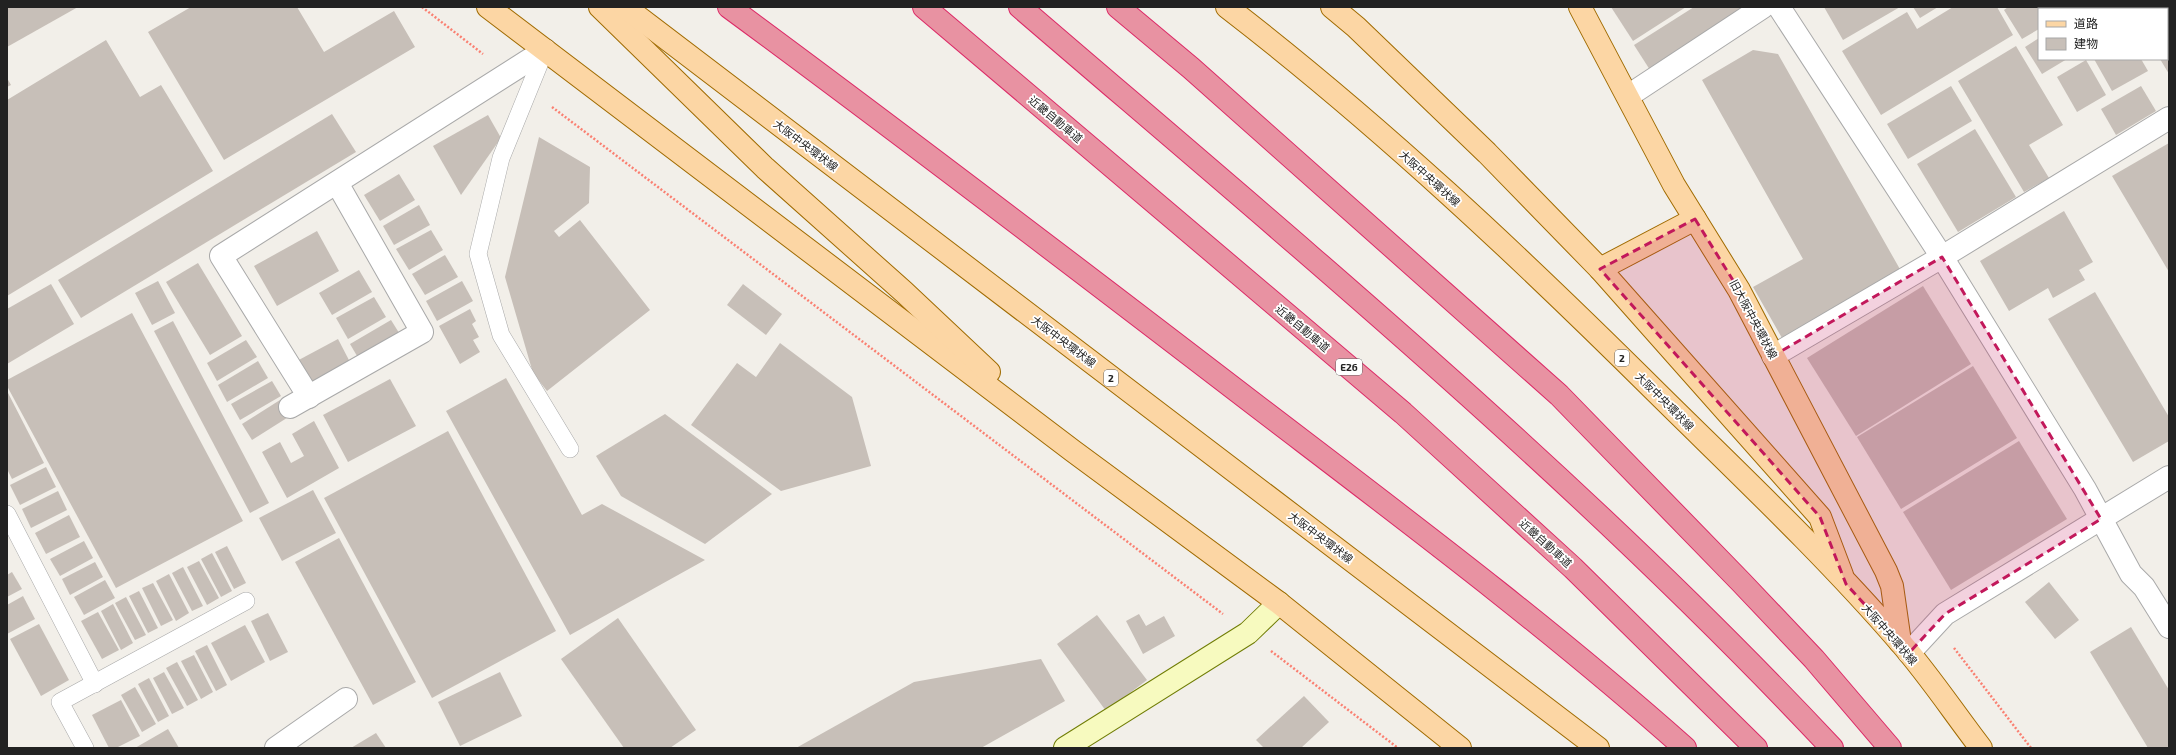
<svg xmlns="http://www.w3.org/2000/svg" width="2176" height="755" viewBox="0 0 2176 755" font-family="'Exo 2','Noto Sans JP',sans-serif">
<rect width="100%" height="100%" fill="#f2efe9"/>
<g fill="#c7bfb8">
<path d="M7,7H78L7,47Z"/>
<path d="M191,7H297L324,52L394,11L415,47L224,160L148,32Z"/>
<path d="M1611,7H1686L1633,41Z"/>
<path d="M1694,7H1748L1650,70L1634,45Z"/>
<path d="M1824,7H1900L1843,40Z"/>
<path d="M1913,7H1938L1920,18Z"/>
<path d="M1953,7H1997L2013,35L1881,115L1842,51L1907,12L1917,29Z"/>
<path d="M2008,7H2054L2055,9H2039V29L2022,39L2004,10Z"/>
<path d="M2064,7H2076L2073,9H2065Z"/>
<path d="M2094,7H2120L2121,9H2091Z"/>
<path d="M2129,7H2169V74L2160,59H2167V9H2130Z"/>
<path d="M2039,38V59H2067L2042,74L2025,47Z"/>
<path d="M106,40L140,97L161,85L213,171L7,296V100Z"/>
<path d="M2016,46L2063,125L2029,145L2049,178L2024,192L1958,81Z"/>
<path d="M1753,50L1778,54L1901,271L1782,338L1753,287L1803,259L1702,80Z"/>
<path d="M2094,59H2141L2148,71L2112,91Z"/>
<path d="M2086,60L2106,95L2077,112L2057,77Z"/>
<path d="M7,78L11,85L7,87Z"/>
<path d="M1951,86L1972,121L1908,159L1887,124Z"/>
<path d="M2141,86L2156,111L2116,135L2101,109Z"/>
<path d="M332,114L356,152L81,318L58,280Z"/>
<path d="M488,115L501,138L461,195L433,146Z"/>
<path d="M1975,129L2016,197L1958,232L1917,164Z"/>
<path d="M539,137L590,167L589,203L554,231L559,237L580,220L650,310L547,391L533,373L505,277Z"/>
<path d="M2169,143V272L2112,176Z"/>
<path d="M399,174L415,200L380,221L364,195Z"/>
<path d="M419,205L430,225L394,245L383,226Z"/>
<path d="M2064,211L2093,262L2079,270L2085,280L2053,298L2048,288L2009,311L1980,261Z"/>
<path d="M431,230L443,250L409,270L396,249Z"/>
<path d="M317,231L339,271L277,306L254,266Z"/>
<path d="M445,255L458,277L425,295L412,274Z"/>
<path d="M198,263L242,336L210,355L166,282Z"/>
<path d="M359,270L372,292L332,315L319,293Z"/>
<path d="M158,281L175,313L152,325L135,293Z"/>
<path d="M462,281L473,301L437,321L426,301Z"/>
<path d="M51,284L74,324L7,364V309Z"/>
<path d="M743,284L782,314L766,335L727,305Z"/>
<path d="M1923,286L1971,364L1856,436L1807,358Z"/>
<path d="M2095,292L2169,417V441L2133,462L2048,319Z"/>
<path d="M374,297L386,317L348,339L336,318Z"/>
<path d="M470,309L476,321L472,324L479,337L473,340L480,352L460,364L439,326Z"/>
<path d="M132,313L243,521L116,588L7,386V380Z"/>
<path d="M391,320L401,336L360,361L350,344Z"/>
<path d="M173,321L269,503L250,513L154,331Z"/>
<path d="M338,339L351,364L309,387L295,362Z"/>
<path d="M246,340L257,357L217,381L207,363Z"/>
<path d="M780,343L852,397L871,466L781,491L691,425L737,363L756,377Z"/>
<path d="M258,361L268,378L227,402L218,385Z"/>
<path d="M1973,366L2017,438L1901,509L1857,437Z"/>
<path d="M506,378L582,515L602,504L705,560L570,635L446,411Z"/>
<path d="M390,379L416,426L348,462L323,415Z"/>
<path d="M272,381L281,396L240,420L231,404Z"/>
<path d="M7,391L44,463L12,479L7,469Z"/>
<path d="M280,400L290,416L252,440L242,424Z"/>
<path d="M665,414L772,494L705,544L621,496L596,456Z"/>
<path d="M314,421L339,468L287,498L262,452L280,442L291,463L304,456L292,434Z"/>
<path d="M448,431L556,631L432,698L324,498Z"/>
<path d="M2019,441L2067,519L1951,590L1903,512Z"/>
<path d="M46,467L56,487L20,505L10,485Z"/>
<path d="M313,490L336,533L282,561L259,518Z"/>
<path d="M58,491L67,510L31,528L22,509Z"/>
<path d="M69,515L80,537L46,554L35,533Z"/>
<path d="M339,538L416,682L373,705L295,562Z"/>
<path d="M84,541L93,558L60,576L50,559Z"/>
<path d="M227,546L246,583L234,589L215,552Z"/>
<path d="M212,553L232,591L221,597L201,559Z"/>
<path d="M199,561L219,598L207,605L187,567Z"/>
<path d="M95,562L103,577L70,595L62,579Z"/>
<path d="M183,567L203,606L192,611L172,573Z"/>
<path d="M12,572L22,589L7,597V575Z"/>
<path d="M169,574L189,613L176,621L156,581Z"/>
<path d="M105,580L115,598L84,615L74,597Z"/>
<path d="M2049,582L2079,620L2055,639L2025,602Z"/>
<path d="M153,583L173,620L161,626L142,588Z"/>
<path d="M139,591L158,628L148,633L129,596Z"/>
<path d="M23,596L35,619L7,634V605Z"/>
<path d="M126,597L146,635L135,640L115,603Z"/>
<path d="M113,604L133,643L121,650L101,611Z"/>
<path d="M98,612L119,650L102,659L81,621Z"/>
<path d="M268,613L288,652L270,661L251,621Z"/>
<path d="M1139,614L1146,626L1164,616L1175,636L1143,654L1126,621Z"/>
<path d="M1097,615L1147,680L1106,711L1057,644Z"/>
<path d="M618,618L696,730L670,748H624L561,659Z"/>
<path d="M39,624L69,680L41,696L10,639Z"/>
<path d="M245,625L265,662L231,681L211,643Z"/>
<path d="M2131,627L2169,690V746L2166,748H2148L2090,652Z"/>
<path d="M207,645L227,685L216,691L195,651Z"/>
<path d="M194,655L213,692L201,699L181,661Z"/>
<path d="M1041,659L1065,701L981,748H796L914,682Z"/>
<path d="M177,662L198,700L187,706L166,668Z"/>
<path d="M164,672L184,708L172,714L153,678Z"/>
<path d="M500,672L522,716L460,746L438,702Z"/>
<path d="M149,678L169,716L158,722L138,684Z"/>
<path d="M135,687L156,724L142,732L121,695Z"/>
<path d="M1304,696L1329,722L1301,748H1264L1256,740Z"/>
<path d="M121,700L140,736L116,748H109L92,715Z"/>
<path d="M168,729L179,748H135Z"/>
<path d="M376,733L386,748H351Z"/>
</g>
<g fill="none" stroke-linecap="round" stroke-linejoin="round">
<g stroke="#a9a9a9" stroke-width="18">
<g id="lane">
<path d="M545,50L501,158L478,254L501,335L570,449"/>
<path d="M7,514L95,684"/>
<path d="M85,748L60,702L246,601"/>
</g>
</g>
<g stroke="#a9a9a9" stroke-width="24">
<g id="street">
<path d="M1779,7L1942,257L2085,489L2131,574L2144,587L2169,627"/>
<path d="M1628,96L1763,7"/>
<path d="M1773,356L1942,257L2169,118"/>
<path d="M309,397L221,256L545,50"/>
<path d="M290,407L422,332L337,183"/>
<path d="M1909,653L1945,614L2169,477"/>
<path d="M276,748L346,699"/>
</g>
</g>
<g stroke="#707d05" stroke-width="24">
<path id="secondary" d="M1065,748L1248,633L1279,603"/>
</g>
<g stroke="#a06b00" stroke-width="24">
<g id="primary">
<path d="M488,7L1073,451L1279,603L1460,748"/>
<path d="M600,7L765,168L904,292L989,372"/>
<path d="M625,7L1598,748"/>
<path d="M1227,7C1380,125 1521,258 1658,394C1740,475 1825,555 1900,642C1929,675 1954,713 1981,748"/>
<path d="M1332,7L1356,27L1487,153L1600,269L1820,517L1842,575"/>
<path d="M1580,7L1674,185L1739,290L1886,571L1892,586L1900,642"/>
<path d="M1600,269L1695,219"/>
</g>
</g>
<g stroke="#dc2a67" stroke-width="24">
<g id="highway">
<path d="M729,7C907,138 1082,272 1258,407C1402,517 1549,627 1685,748"/>
<path d="M924,7L1403,413L1573,568L1756,748"/>
<path d="M1020,7C1298,246 1581,480 1832,748"/>
<path d="M1118,7L1191,68L1559,395L1741,582L1814,659L1890,748"/>
</g>
</g>
<g stroke="#fa8072" stroke-width="2.5" stroke-dasharray="2 2" stroke-linecap="butt">
<path d="M422,7L483,54"/>
<path d="M552,107L1223,614"/>
<path d="M1954,648L2031,748"/>
<path d="M1271,651L1398,748"/>
</g>
<use href="#lane" stroke="#fff" stroke-width="17"/>
<use href="#street" stroke="#fff" stroke-width="22"/>
<use href="#secondary" stroke="#f7fabf" stroke-width="22"/>
<use href="#primary" stroke="#fcd6a4" stroke-width="22"/>
<use href="#highway" stroke="#e892a2" stroke-width="22"/>
</g>
<path fill="#c2185b" fill-opacity="0.2" stroke="#c2185b" stroke-width="3" stroke-dasharray="8 5" stroke-linejoin="round" d="M1695,219L1739,290L1773,356L1942,257L2101,519L1945,614L1909,653L1846,584L1820,517L1600,269Z"/>
<g text-anchor="middle" dominant-baseline="central" stroke-width="3.5" stroke-linejoin="round" paint-order="stroke">
<g fill="#fff" stroke="#646464" stroke-width="1">
<rect x="1615" y="350" width="14" height="16" rx="3"/>
<rect x="1336" y="359" width="26" height="16" rx="3"/>
<rect x="1104" y="370" width="14" height="16" rx="3"/>
</g>
<g font-size="10" font-weight="bold" fill="#222">
<text x="1622" y="358">2</text>
<text x="1349" y="367">E26</text>
<text x="1111" y="378">2</text>
</g>
<g font-size="11" fill="#222" stroke="#fff">
<text transform="translate(1056 119) rotate(40)">近畿自動車道</text>
<text transform="translate(806 145) rotate(37)">大阪中央環状線</text>
<text transform="translate(1430 178) rotate(42)">大阪中央環状線</text>
<text transform="translate(1754 319) rotate(62)">旧大阪中央環状線</text>
<text transform="translate(1303 328) rotate(40)">近畿自動車道</text>
<text transform="translate(1064 341) rotate(37)">大阪中央環状線</text>
<text transform="translate(1665 401) rotate(45)">大阪中央環状線</text>
<text transform="translate(1321 537) rotate(37)">大阪中央環状線</text>
<text transform="translate(1546 543) rotate(42)">近畿自動車道</text>
<text transform="translate(1890 634) rotate(49)">大阪中央環状線</text>
</g>
</g>
<rect width="2176" height="755" fill="none" stroke="#222222" stroke-width="16"/>
<rect x="2038" y="8" width="130" height="52" fill="#ffffff" stroke="#a7a7a7"/>
<rect x="2046" y="21" width="20" height="6" fill="#fcd6a4" stroke="#a7a7a7"/>
<text x="2074" y="28" font-size="12" fill="#222222">道路</text>
<rect x="2046" y="38" width="20" height="12" fill="#c7bfb8" stroke="#a7a7a7"/>
<text x="2074" y="48" font-size="12" fill="#222222">建物</text>
</svg>
